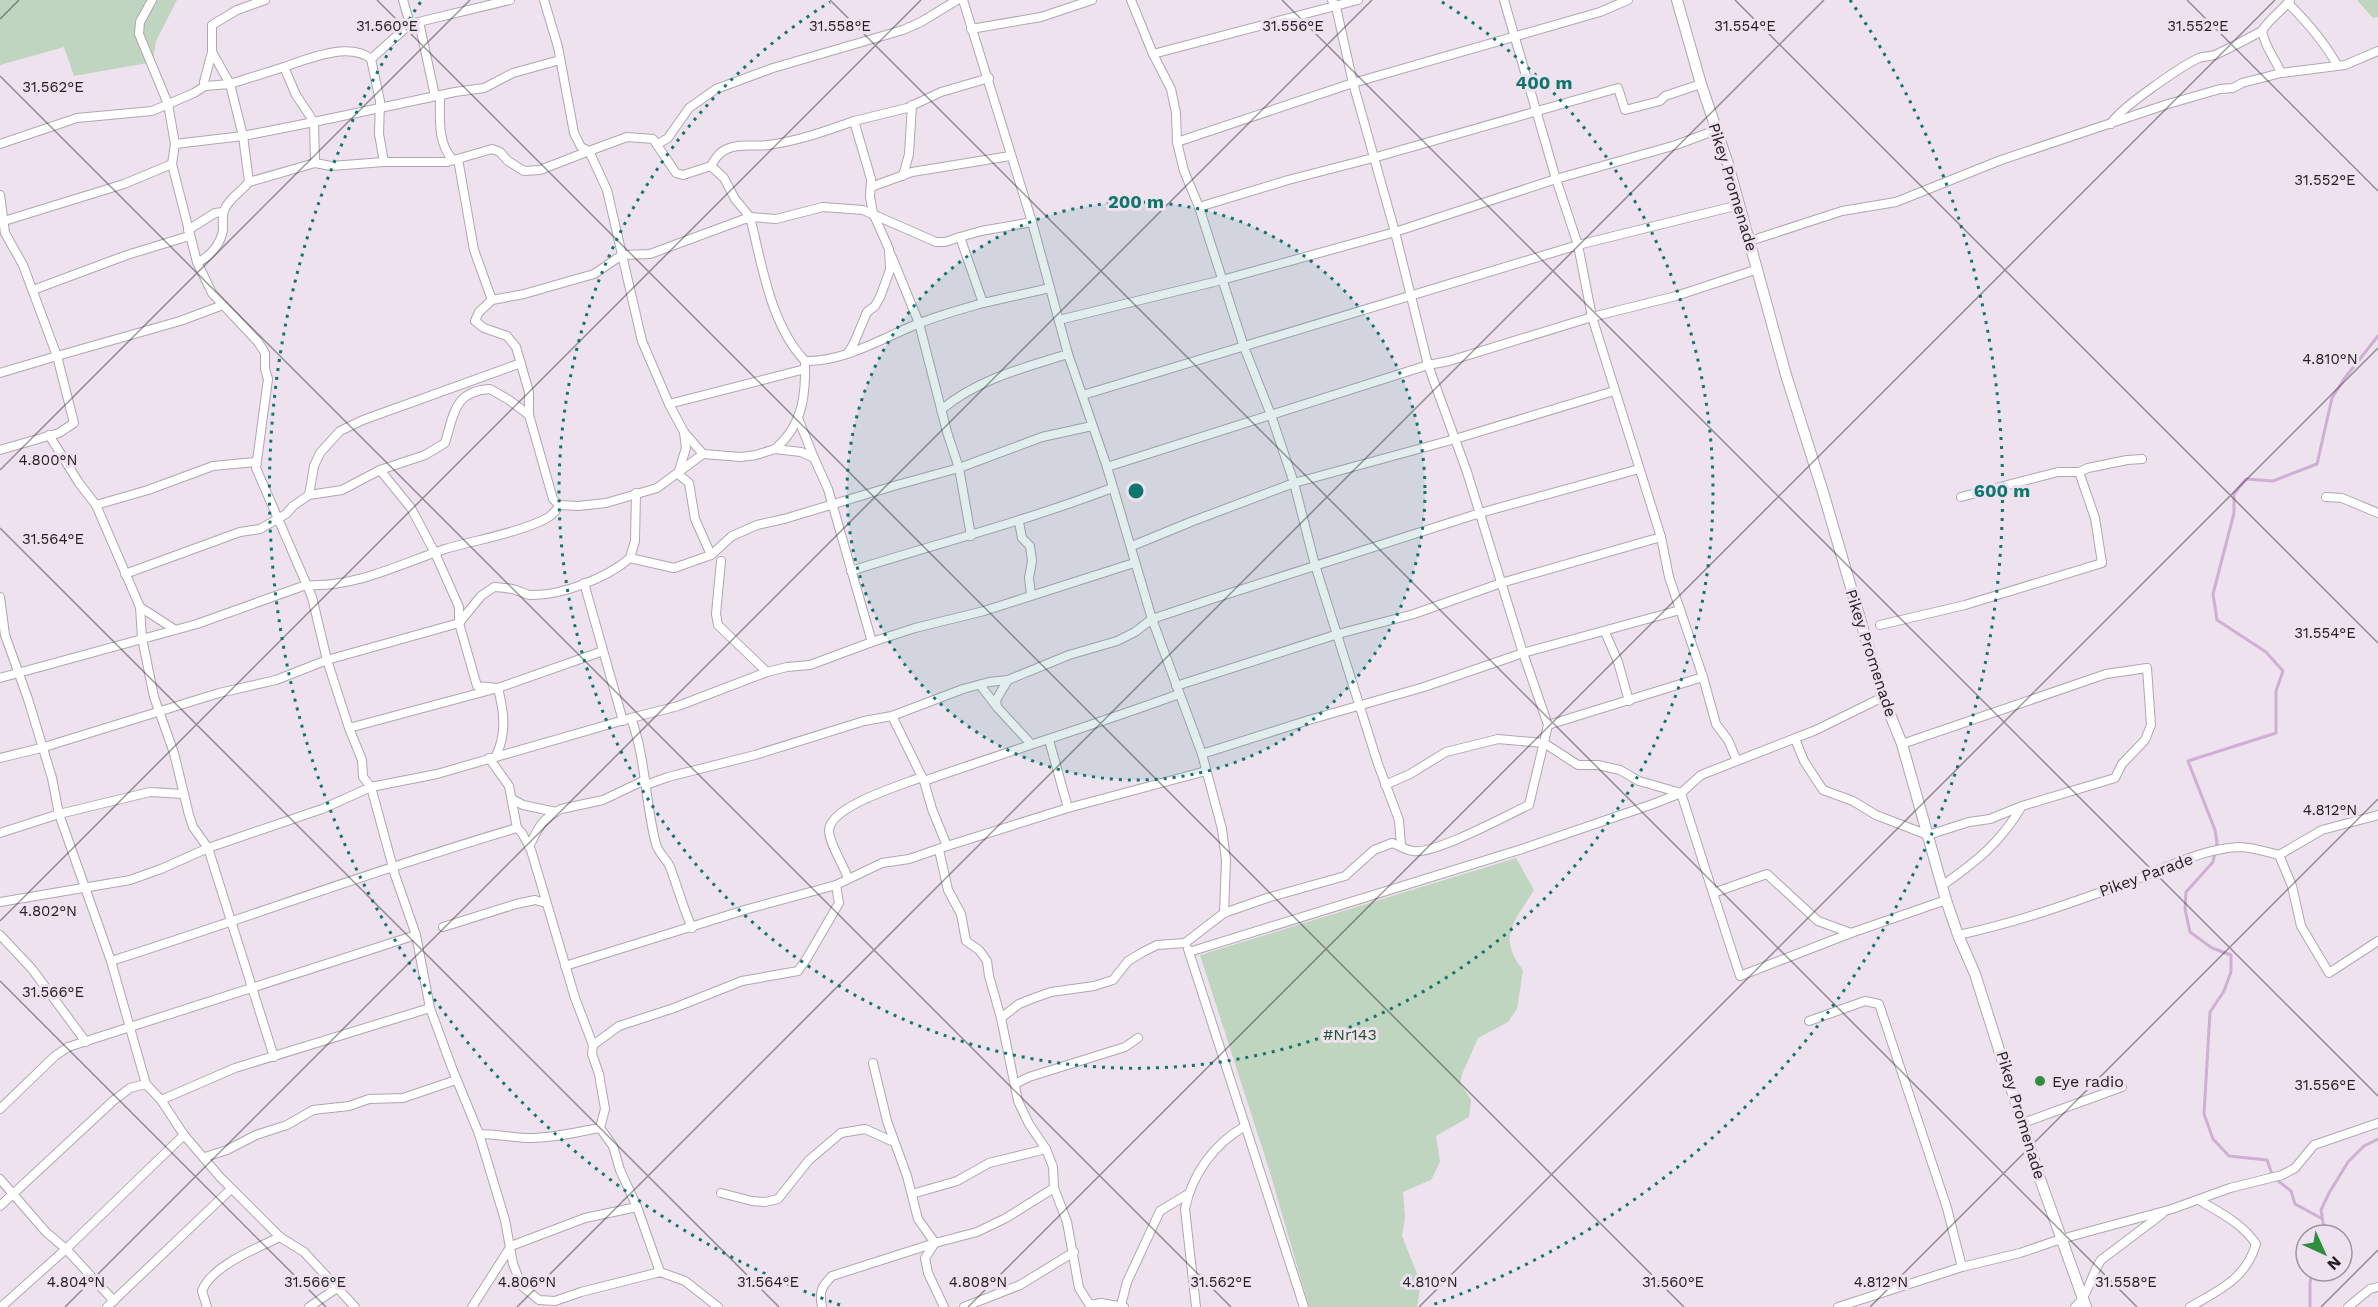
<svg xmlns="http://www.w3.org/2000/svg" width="2378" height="1307" viewBox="0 0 2378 1307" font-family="'Work Sans',sans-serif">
<rect width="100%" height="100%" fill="#ede2ee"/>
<g fill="#bfd5bf">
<path d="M0,0H177L156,41L153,62L74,76L64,47L0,65Z"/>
<path d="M2357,0H2378V17L2373,18Z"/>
<path d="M1516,858L1534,890C1516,920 1496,937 1523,970L1517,1009L1508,1022L1478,1038L1463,1072L1460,1083L1471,1100L1469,1117L1436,1136L1440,1162L1431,1180L1403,1192L1405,1218L1402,1236L1421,1284L1417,1307H1309L1269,1169L1200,955Z"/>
</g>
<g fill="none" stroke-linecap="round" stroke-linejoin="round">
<g stroke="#cfafd2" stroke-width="3">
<path d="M2321,1218L2295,1204L2291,1191L2273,1177L2267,1160L2229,1156L2213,1139L2204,1114L2210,1012L2224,991L2231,972V955L2212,948L2190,932L2185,909L2186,892L2213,862L2217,843L2215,830L2188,761L2276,733V691L2283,671L2266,652L2217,620L2213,594L2234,513V494L2246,479L2273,481L2317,464L2332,398L2344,379L2378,336"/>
<path d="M2325,1235L2321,1210L2329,1193L2348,1162L2364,1146L2378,1139"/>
<path d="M2310,1307V1282L2313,1271"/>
</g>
<g stroke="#b0a6b1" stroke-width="10">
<g id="minor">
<path d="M152,0L140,22L139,34L168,104L175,144L172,164L197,262L212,293L258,342L265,353V369L268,379L256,468L312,597L327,660L349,728L362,760L363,777L371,787L395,875L416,935L430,1008L452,1068L479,1134L505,1220L513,1264L522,1286L539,1300L555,1301L581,1292L660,1272L685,1281L718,1307"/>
<path d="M403,0L410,24L510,0"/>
<path d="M544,0L558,47L574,133L581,147L589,151L627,137L653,139L676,173L683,175L711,166L724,178L735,199L750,217L776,219L823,207L863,210L936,242H945L960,237L983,303L1050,288"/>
<path d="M963,0L1032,222L1068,354L1107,467L1152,619L1202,754L1222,829L1226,860L1224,913"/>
<path d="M1131,0L1153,54L1171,89L1176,113L1177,142L1184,171L1199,207L1244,347L1271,415L1294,483L1315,565L1378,764L1399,820L1401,846"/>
<path d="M1504,0L1556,179L1578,245L1592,317L1661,537L1669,577L1703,677L1716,724L1728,740L1737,761"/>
<path d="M2288,3C2307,22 2324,41 2337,65"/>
<path d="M419,22L435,96"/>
<path d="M410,24L371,59C350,41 307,59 284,67L296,95L314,122L455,92L484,88L513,73L560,60"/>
<path d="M971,29L1041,17L1092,0"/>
<path d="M212,52L230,84L284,67"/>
<path d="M1153,54L1358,0"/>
<path d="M371,59L380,101L379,134L384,162"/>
<path d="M2281,73L2345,65L2378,51"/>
<path d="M205,86L204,82L212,52V25L237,10L265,0"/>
<path d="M440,95C440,118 437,143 453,160"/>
<path d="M854,121L907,108L941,92L989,78"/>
<path d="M2111,124C2117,110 2183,65 2199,58C2204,56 2211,57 2217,54C2232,47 2247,39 2262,31C2269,19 2281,12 2290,0"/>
<path d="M1177,142L1353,83L1600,12L1628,0"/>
<path d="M0,144L77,118L152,111L194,93L205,86L230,84L243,136L249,182L315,163L331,166L384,162H447L492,149L500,152L508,161L524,171L540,170L589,151L607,190L642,341L669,404L684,432L703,454L741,457L756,455L775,449L801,452L814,458L828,489L872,642L915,628L984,611L1134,563"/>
<path d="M175,144L243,136L314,122L315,163"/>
<path d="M658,144L668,138L689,108L716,89L773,68L903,30L921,22L957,0"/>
<path d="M458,159L474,250L492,300"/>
<path d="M711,166C715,159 719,152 727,149C739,143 755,147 768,145C798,141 826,131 854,121L871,179L870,197L873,213L889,249L890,270L880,297L875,306L867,312L854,343L848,353"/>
<path d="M903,176L909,154L912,105"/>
<path d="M871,187L912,172L1010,156"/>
<path d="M0,195L5,233L23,265L57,356L0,373"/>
<path d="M1199,207L1288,180L1373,158L1618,88L1625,110L1660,101L1665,96L1701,84"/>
<path d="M4,221L124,184L172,164"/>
<path d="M188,230L215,213L223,212"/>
<path d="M960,237L981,231L1032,222"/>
<path d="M1750,241L1842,211L1896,202L2001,160L2168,104L2220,89L2233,88L2242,83L2281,73C2274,56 2266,50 2262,31"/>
<path d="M891,255L919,323L947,432L959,468L971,536"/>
<path d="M197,262C210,258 221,243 223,230C223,224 222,216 224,211C228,199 241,192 249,182"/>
<path d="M33,290L127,255L189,236"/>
<path d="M1059,320L1222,280L1395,232L1556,179L1676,145L1716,130"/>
<path d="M1083,395L1578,245L1739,205"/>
<path d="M669,404L805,369"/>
<path d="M941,410C978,379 1023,368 1068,354"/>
<path d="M798,418L814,458"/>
<path d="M684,432L686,448L678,474L689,483L695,519L711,555"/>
<path d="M49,435L79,483L96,505L140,607L142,638L154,697L174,753L189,815L193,827L208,848L274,1057"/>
<path d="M775,449C803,425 806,395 805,361C845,362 884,337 920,323C940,315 962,309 983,303"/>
<path d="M0,450L59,433L74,423L57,356L180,321L223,305"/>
<path d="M703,454L657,488L606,503L578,506L559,505L553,499L529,415V392L516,347L507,336L484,328L475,321L479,312L492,300L524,294L594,274L622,255L650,254L750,217C762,264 770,324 805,361"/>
<path d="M1107,467L1428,365L1449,361L1592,317L1676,296L1758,269"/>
<path d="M380,470L411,508L435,553L459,607V623L477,686L498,688C504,712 507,733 496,756"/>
<path d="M309,495L342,490L380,470L425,455L445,443C454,414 454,391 490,389L509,400L529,415"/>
<path d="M1961,497L2058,472H2079L2088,468L2127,460L2142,459"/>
<path d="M2326,497L2342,498L2378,513"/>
<path d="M96,505L148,490L213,466L255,462"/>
<path d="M1019,522L1022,538L1030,546L1032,561L1029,578L1031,595"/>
<path d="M1132,546L1193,521L1294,483L1455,439L1614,391"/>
<path d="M630,558L635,541L636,493"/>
<path d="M721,561L716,614L718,625L767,672"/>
<path d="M851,571C939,543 1026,521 1112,488"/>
<path d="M125,574L240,532L260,529L286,514L293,506L309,495L314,466L320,453L340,431L363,420L521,363"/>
<path d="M584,583L623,721"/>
<path d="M0,597L5,635L28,699L52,778L59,814L150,792L183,794"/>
<path d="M140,607L174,629"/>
<path d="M1880,625L1965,605L2102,563L2095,518L2079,472"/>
<path d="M1605,632L1618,662L1629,701"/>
<path d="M0,678L197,624L306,585C355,588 400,564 445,549C476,540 509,535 539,522C548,518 555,514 559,505"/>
<path d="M1008,680L996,700L997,707L1031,744"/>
<path d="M980,685L997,707"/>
<path d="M1176,686L1338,634L1414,614L1501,583L1661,537"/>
<path d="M892,716L924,781L932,809L947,846L1068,808L1049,740"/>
<path d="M631,718C646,758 645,803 656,844C658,853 667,859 670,867C678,888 683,908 692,928"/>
<path d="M1548,725L1703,677"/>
<path d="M349,728L498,688L603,651"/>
<path d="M1795,739L1804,761L1823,790L1853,801L1876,815L1928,835L1969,822L1990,819L2022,806"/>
<path d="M1902,744L2106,674L2147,668L2151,725L2145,740L2122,764L2115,778L2022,806C2000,843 1977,861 1943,885"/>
<path d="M1202,754L1309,720L1424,687L1523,653L1680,610"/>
<path d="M0,758L41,748L219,693L276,680L327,660L459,623L481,596L494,587C500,587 506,588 512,589C518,590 524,594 530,595C561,596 607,578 630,558L674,568L711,555L732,536L757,525L784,519L897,485L959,468L1042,437L1092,426"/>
<path d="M489,758L509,786L517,828"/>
<path d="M924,781C1009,751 1095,725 1179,694"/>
<path d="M646,785L668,777L755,755L864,721L892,716L963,689L989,682L1008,680L1069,655L1117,641L1135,632L1152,619L1215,598L1480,513L1639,469"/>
<path d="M1385,785L1410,774L1446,752L1498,739L1544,743L1578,765H1598L1620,770L1639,781L1681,793L1713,893L1767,874L1818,921L1851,933"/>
<path d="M512,799L523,805L556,812"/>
<path d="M1068,808L1206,771"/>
<path d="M0,833L59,814L111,961L146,1084"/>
<path d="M529,847C540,825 540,821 561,809L603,800L645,780"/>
<path d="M939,850L948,890L961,914L966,941L979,950L987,961L989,976L1001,1018"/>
<path d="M2279,855L2292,886L2301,926L2329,973L2378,941"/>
<path d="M848,878C844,866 829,843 829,831C829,806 902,785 922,777"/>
<path d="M1713,893L1740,976L1851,933L1946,900"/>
<path d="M0,902L130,880L161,869L208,848L322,809L371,787L437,774L631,718L678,706L767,672L787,667L810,665L872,642"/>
<path d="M443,927L516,904L535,900L546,903"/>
<path d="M0,935L32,969L86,1042"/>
<path d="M1958,935C2016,923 2074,902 2129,882C2165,869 2200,849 2239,847C2252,847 2267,852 2279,855L2322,830L2378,815"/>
<path d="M1188,949L1304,1307"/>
<path d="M1189,952L1525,848L1653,804L1681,793L1701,775L1816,730L1883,697"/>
<path d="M111,961C247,918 380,868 517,828L522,833L531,850L575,998L593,1045L592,1054L599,1074L605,1109L600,1128"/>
<path d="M565,966L748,909L836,885L882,863L909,859L947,846"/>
<path d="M1809,1021L1865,1001L1879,1004L1947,1208L1962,1267"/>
<path d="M593,1045L619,1026L674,1008L742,981L798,971L807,958L839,903L836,885"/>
<path d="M873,1063L887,1121L907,1176L918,1219L935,1243L925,1258L928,1273L944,1307"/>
<path d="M1015,1084L1029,1077L1125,1047L1138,1038"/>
<path d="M161,1100L184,1135L220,1177L280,1237L304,1252L355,1307"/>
<path d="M0,1109L55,1056L68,1047L416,935"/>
<path d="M2023,1123L2122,1087"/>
<path d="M479,1134C495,1134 510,1137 526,1138C550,1139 576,1132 600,1128L613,1146L620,1170L637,1207L660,1272"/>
<path d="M205,1157L227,1150L256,1135L287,1125L313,1110L349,1106L369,1099L403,1098L456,1080"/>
<path d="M0,1179L46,1232L66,1249L114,1301"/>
<path d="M721,1193L752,1201L765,1202L778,1199L809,1160L841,1133L865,1129L894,1142"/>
<path d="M912,1194L957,1181L989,1163L1046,1149"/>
<path d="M0,1206L113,1101L130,1088L146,1084L161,1100L235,1068L430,1008"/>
<path d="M1090,1305L1101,1303L1124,1307"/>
<path d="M1121,1305L1127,1282L1160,1211L1188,1194"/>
<path d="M1,1307L66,1249L184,1135"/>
<path d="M107,1307L231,1189"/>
<path d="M207,1307L202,1291C211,1266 257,1248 280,1237"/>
<path d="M309,1307L337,1288"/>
<path d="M472,1307L511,1246L585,1218L637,1207"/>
<path d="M822,1307C819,1292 821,1287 832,1276L935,1243L977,1232L1006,1218L1054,1188"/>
<path d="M964,1307L1020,1285L1074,1252"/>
<path d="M1091,1307L1079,1288L1067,1222L1054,1188L1053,1167L1046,1149L1029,1124L1018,1101L1001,1018L1019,1004L1034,998L1051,992L1094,986L1113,980L1128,961L1143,952L1157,945L1185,943L1224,913L1267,898L1345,876L1374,850L1392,843C1398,845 1406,850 1413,851C1434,855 1507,815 1529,805L1548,725L1523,653L1467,472L1428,365L1395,232L1353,83L1336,7L1332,0"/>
<path d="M1196,1307L1185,1209C1192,1174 1214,1144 1245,1126"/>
<path d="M1838,1307L1962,1267L2020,1253L2061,1239L2172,1209L2230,1188L2282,1175L2295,1168L2314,1145L2378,1123"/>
<path d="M2075,1307C2088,1296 2091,1275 2101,1260L2162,1214"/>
<path d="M2190,1307C2219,1290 2246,1279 2256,1244C2242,1223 2220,1213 2199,1200"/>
<path d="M2348,1307L2370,1289L2378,1287"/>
</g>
</g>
<g stroke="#b0a6b1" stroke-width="12">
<path id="tertiary" d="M1677,0L1701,84L1728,164L1786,375L1823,492L1883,697L1902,744L1946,900L1958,935L1975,974L2040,1179L2086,1307"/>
</g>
<use href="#minor" stroke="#fff" stroke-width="8"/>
<use href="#tertiary" stroke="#fff" stroke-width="10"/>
</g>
<path fill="none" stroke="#252126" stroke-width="1.5" stroke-opacity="0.45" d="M377,0L1684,1307M830,0L2137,1307M1282,0L2378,1096M1735,0L2378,643M2187,0L2378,191M0,19L19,0M0,76L1231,1307M0,470L470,0M0,528L779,1307M0,921L921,0M0,981L326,1307M65,1307L1372,0M517,1307L1824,0M968,1307L2275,0M1419,1307L2378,348M1870,1307L2378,799M2321,1307L2378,1250"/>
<circle cx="1136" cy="491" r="289" fill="#0f766e" fill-opacity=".12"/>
<g fill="none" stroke="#0f766e" stroke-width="3" stroke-dasharray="3 6">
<circle cx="1136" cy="491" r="289"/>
<path d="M1442 2A577 577 0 1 1 830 2"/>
<path d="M840 1305A866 866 0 0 1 422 0M1850 0A866 866 0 0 1 1432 1305"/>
</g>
<circle fill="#308d3f" stroke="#ede2ee" stroke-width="2" cx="2040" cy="1081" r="6"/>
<g text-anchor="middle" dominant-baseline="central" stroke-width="6" stroke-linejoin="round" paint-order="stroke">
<g font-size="16" fill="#252126" stroke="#ede2ee">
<text transform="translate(1733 187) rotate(73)">Pikey Promenade</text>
<text transform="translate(1871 653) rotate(72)">Pikey Promenade</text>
<text transform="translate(2146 875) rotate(-20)">Pikey Parade</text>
<text transform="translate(2021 1115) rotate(73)">Pikey Promenade</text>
</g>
<g font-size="16" fill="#205327" stroke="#ede2ee">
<text x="1350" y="1034">#Nr143</text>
</g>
<g font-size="16" fill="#252126" stroke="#ede2ee" text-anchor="start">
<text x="2052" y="1081">Eye radio</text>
</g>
</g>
<g font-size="15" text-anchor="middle" fill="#252126" stroke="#ede2ee" stroke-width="6" stroke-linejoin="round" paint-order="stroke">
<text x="2198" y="31">31.552°E</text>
<text x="387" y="31">31.560°E</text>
<text x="840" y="31">31.558°E</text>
<text x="1293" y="31">31.556°E</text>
<text x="1745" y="31">31.554°E</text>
<text x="53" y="92">31.562°E</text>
<text x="2325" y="185">31.552°E</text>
<text x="2330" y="364">4.810°N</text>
<text x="48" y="465">4.800°N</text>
<text x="53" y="544">31.564°E</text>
<text x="2325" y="638">31.554°E</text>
<text x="2330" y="815">4.812°N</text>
<text x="48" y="916">4.802°N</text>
<text x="53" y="997">31.566°E</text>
<text x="2325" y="1090">31.556°E</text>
<text x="76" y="1287">4.804°N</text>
<text x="315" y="1287">31.566°E</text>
<text x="527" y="1287">4.806°N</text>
<text x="768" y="1287">31.564°E</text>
<text x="978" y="1287">4.808°N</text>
<text x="1221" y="1287">31.562°E</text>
<text x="1430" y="1287">4.810°N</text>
<text x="1673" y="1287">31.560°E</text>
<text x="1881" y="1287">4.812°N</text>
<text x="2126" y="1287">31.558°E</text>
</g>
<circle cx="1136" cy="491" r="9" fill="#0f766e" stroke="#ede2ee" stroke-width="3"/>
<g font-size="18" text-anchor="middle" font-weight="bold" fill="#0f766e" stroke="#ede2ee" stroke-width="6" stroke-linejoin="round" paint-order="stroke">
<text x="1544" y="89">400 m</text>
<text x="1136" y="208">200 m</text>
<text x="2002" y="497">600 m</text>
</g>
<g transform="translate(2324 1253) rotate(135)"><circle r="28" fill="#ede2ee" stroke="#9d959e" stroke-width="1.5"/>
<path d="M0-4.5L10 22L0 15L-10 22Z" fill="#308d3f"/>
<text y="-9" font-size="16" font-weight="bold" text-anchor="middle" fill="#252126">N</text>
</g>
</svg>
